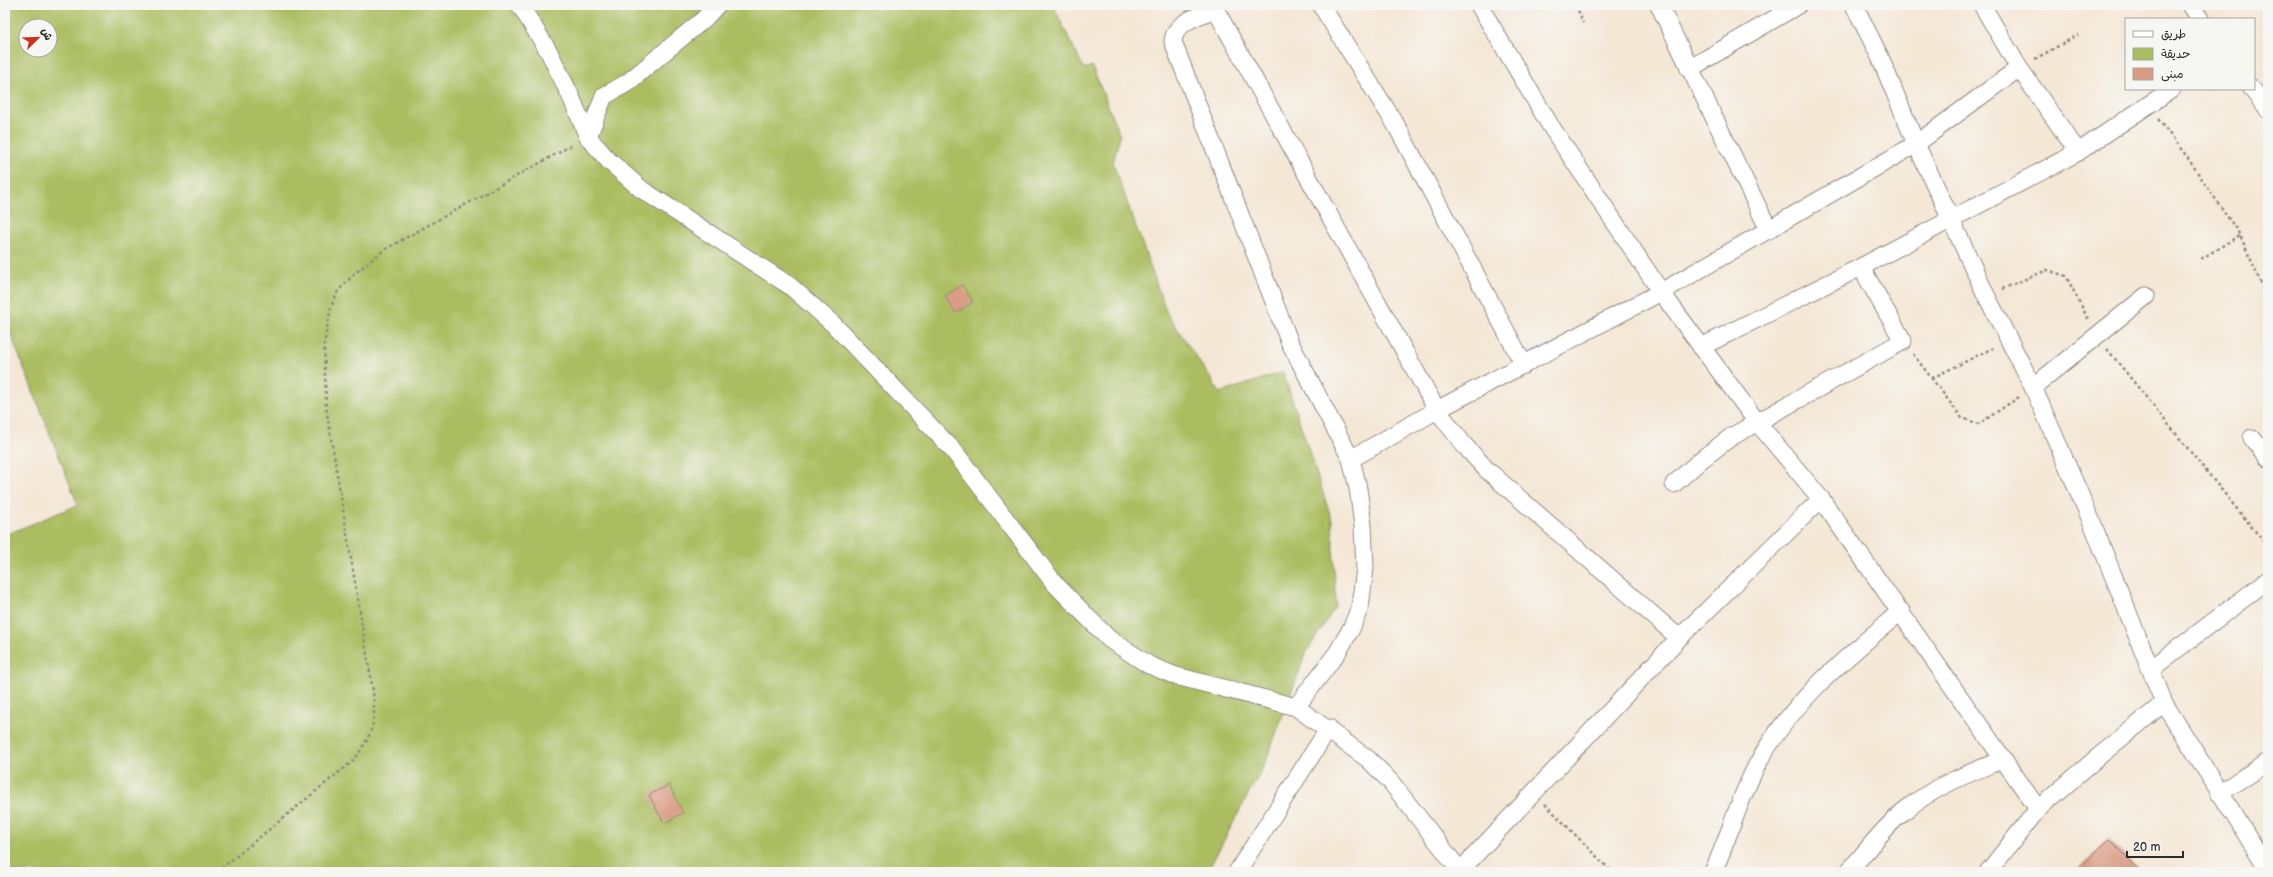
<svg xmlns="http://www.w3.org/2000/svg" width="2273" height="877" viewBox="0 0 2273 877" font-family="'Balsamiq Sans','Playpen Sans Arabic',sans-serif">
<rect width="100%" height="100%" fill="#f6f6f2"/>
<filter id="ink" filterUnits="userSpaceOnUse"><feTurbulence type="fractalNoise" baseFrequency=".025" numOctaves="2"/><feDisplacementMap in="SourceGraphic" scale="8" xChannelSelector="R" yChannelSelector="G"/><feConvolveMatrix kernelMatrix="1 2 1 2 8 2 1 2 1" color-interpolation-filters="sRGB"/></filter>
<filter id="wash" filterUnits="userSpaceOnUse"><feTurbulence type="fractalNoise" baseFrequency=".012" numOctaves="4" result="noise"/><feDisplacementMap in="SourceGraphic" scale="16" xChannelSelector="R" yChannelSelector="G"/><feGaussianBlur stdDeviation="0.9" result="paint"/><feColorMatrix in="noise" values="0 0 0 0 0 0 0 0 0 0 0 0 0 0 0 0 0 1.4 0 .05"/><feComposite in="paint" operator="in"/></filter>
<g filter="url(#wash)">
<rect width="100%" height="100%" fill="#f4e7d5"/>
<path fill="#abbd60" stroke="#6b7446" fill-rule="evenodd" d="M5,5H1053L1084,69L1092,66L1120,136L1113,163L1167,313L1220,393L1283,372L1332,520L1336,606L1306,653L1265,763L1207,872H5V535L78,505L5,320ZM26,26H50V50H26Z"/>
<g id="blocks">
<g fill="#da9c85">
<path d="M962,285L973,302L956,313L945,296Z"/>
<path d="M669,785L683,813L664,823L649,795Z"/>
<path d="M2109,839L2142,872H2075Z"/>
</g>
</g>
</g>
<g filter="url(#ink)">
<use href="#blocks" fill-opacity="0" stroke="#908980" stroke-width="1"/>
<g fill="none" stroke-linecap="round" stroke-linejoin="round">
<g stroke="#908980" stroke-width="19">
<g id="street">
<path d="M520,5L549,52L571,97L588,137L608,160L641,189L790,286L834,325L953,450L1055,584L1109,639L1149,665L1176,676L1296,707L1368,759L1390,781L1461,872"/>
<path d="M1213,5L1437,410L1464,445L1487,470L1679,638"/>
<path d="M1321,5L1396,125L1524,365"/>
<path d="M1479,5L1550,125L1661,292L1757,422L1821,499L2038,809"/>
<path d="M1659,5L1769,230"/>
<path d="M1854,5L1880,57L1916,144L1986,295L2033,387L2091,520L2164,703L2268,869"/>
<path d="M1982,5L2019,68L2078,152"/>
<path d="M2191,5L2200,19"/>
<path d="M1215,9C1199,16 1174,22 1173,42L1290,343L1351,459L1358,488L1363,526L1365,568L1360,607L1351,629L1337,653L1296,707"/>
<path d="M1689,69L1798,5"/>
<path d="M2252,89L2268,110"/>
<path d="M588,137L604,96L627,83L704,19L717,5"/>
<path d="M1701,347L1861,267L2078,152L2172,89"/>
<path d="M2033,387L2146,296"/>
<path d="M2252,438L2268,458"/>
<path d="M1351,459L1437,410L1661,292L1916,144L2019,68"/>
<path d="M1674,484L1702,459L1731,437L1903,341L1861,267"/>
<path d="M2151,669L2268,580"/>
<path d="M2219,793L2268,762"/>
<path d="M1460,871L1679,638L1821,499"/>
<path d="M1237,872L1329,728"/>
<path d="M1713,872C1729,837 1739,799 1757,765C1790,702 1847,657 1901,611"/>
<path d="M1848,872C1866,852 1883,828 1904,811C1933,787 1969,773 2004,759"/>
<path d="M1988,872L2038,809L2098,757L2164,703"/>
</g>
</g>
<g stroke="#908980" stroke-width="2.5" stroke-dasharray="3 3" stroke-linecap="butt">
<path d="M1576,5L1583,23"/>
<path d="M2035,59L2078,35"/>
<path d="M2158,119L2185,154L2240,235L2268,299"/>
<path d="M2201,259L2240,235"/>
<path d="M2002,289L2047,270L2066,276L2088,319"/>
<path d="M2107,349L2268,547"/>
<path d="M1913,354L1962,418L1979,424L2019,397"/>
<path d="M1932,378L1993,348"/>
<path d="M1545,804L1612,872"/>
<path d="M217,872L354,760C373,734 376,723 373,691L326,407L324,344L331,307L338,291L354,274L384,250L572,145"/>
</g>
<use href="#street" stroke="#fff" stroke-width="17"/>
</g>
</g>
<rect width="2273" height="877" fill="none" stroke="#f6f6f2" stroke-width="20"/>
<rect x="2125" y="18" width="130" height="72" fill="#f6f6f2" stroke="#a5a5a2"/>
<rect x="2133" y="31" width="20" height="6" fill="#ffffff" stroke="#a5a5a2"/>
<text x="2161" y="38" font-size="12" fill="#2b2b2b">طريق</text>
<rect x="2133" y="48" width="20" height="12" fill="#abbd60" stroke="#a5a5a2"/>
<text x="2161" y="58" font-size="12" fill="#2b2b2b">حديقة</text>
<rect x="2133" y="68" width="20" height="12" fill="#da9c85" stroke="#a5a5a2"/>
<text x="2161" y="78" font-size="12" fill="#2b2b2b">مبنى</text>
<g transform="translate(38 38) rotate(67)"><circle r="19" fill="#f6f6f2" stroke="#a5a5a2"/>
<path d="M0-3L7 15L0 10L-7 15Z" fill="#c8321e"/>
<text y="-6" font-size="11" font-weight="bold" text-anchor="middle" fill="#2b2b2b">ش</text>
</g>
<path d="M2127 851v6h56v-6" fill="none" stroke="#2b2b2b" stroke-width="2"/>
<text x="2133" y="851" font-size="12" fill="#2b2b2b" stroke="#f6f6f2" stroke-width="3" paint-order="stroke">20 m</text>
</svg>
